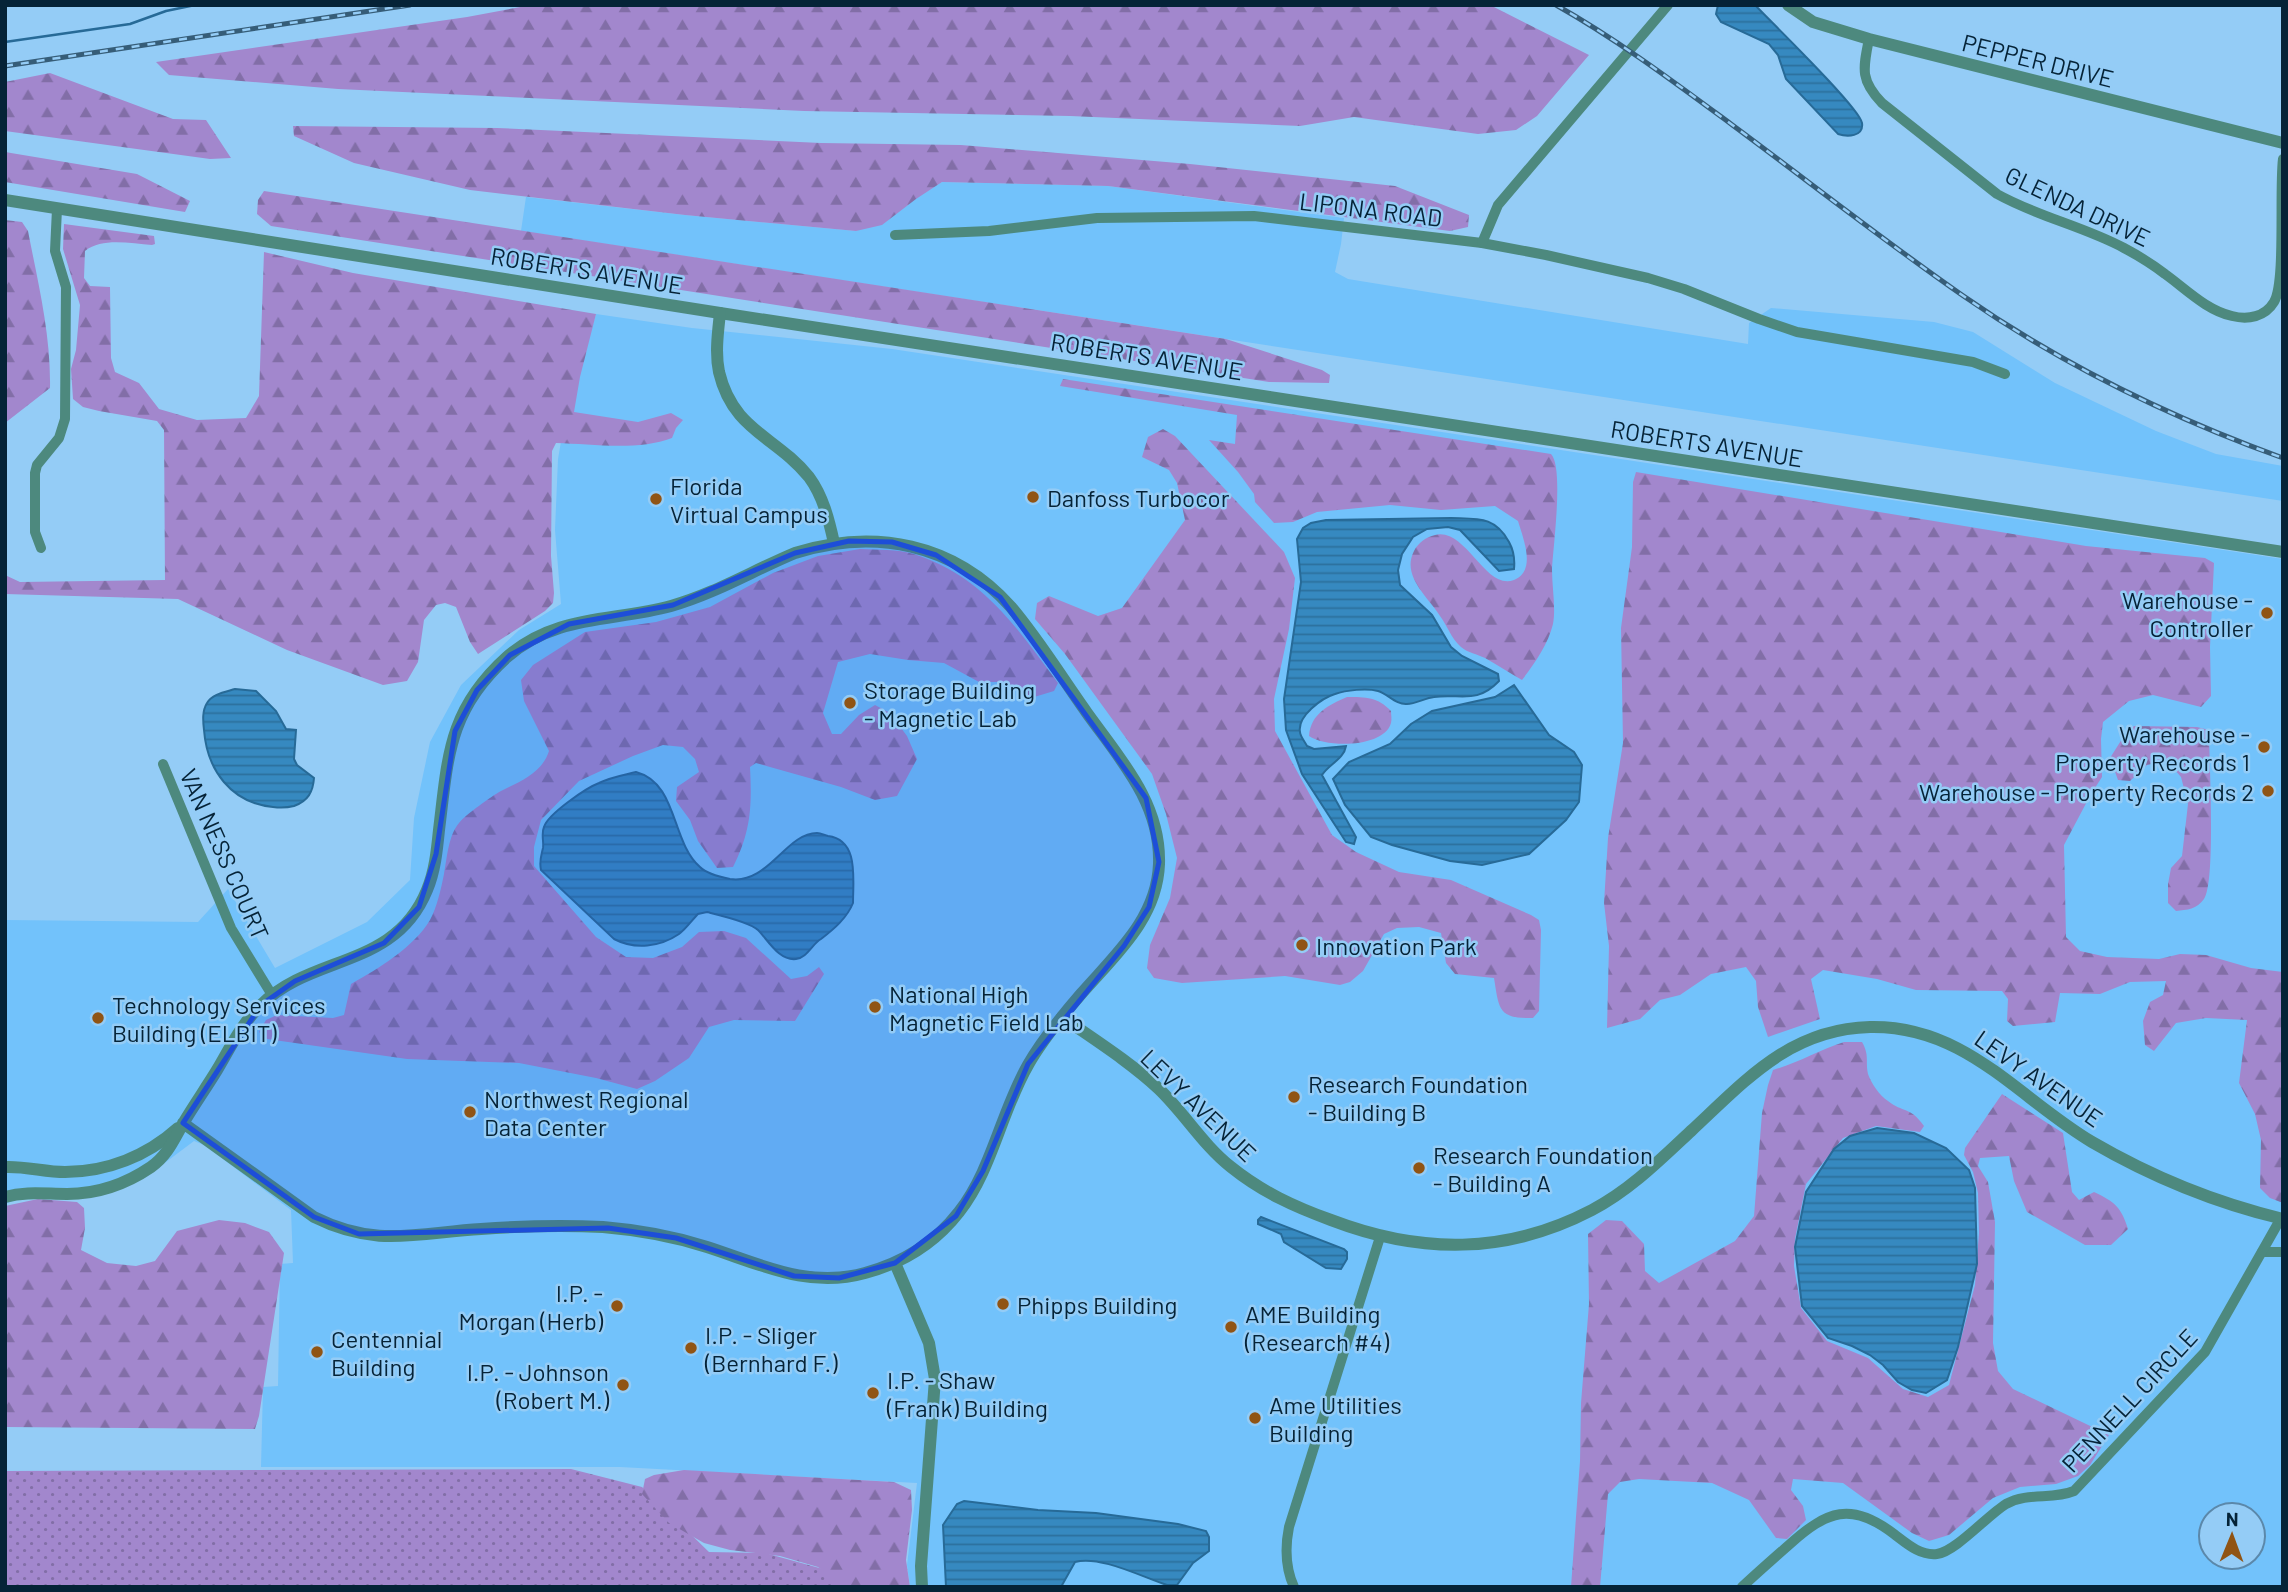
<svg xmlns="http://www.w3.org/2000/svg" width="2288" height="1592" viewBox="0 0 2288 1592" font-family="Barlow,sans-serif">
<defs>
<pattern id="green-dots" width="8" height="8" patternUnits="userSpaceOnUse" patternTransform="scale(1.75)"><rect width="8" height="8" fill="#a287cd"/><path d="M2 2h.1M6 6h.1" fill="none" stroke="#826ea7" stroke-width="1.8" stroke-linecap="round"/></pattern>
<pattern id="forest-firs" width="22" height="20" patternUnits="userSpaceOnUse" patternTransform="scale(1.75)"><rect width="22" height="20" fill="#a287cd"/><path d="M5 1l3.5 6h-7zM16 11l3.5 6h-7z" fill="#826ea7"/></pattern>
<pattern id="water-rules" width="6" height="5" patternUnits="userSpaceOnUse" patternTransform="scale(1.75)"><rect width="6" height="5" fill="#3689c0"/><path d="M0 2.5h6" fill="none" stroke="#2c709d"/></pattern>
</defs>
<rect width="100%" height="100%" fill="#94ccf6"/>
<g fill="#72c2fb" fill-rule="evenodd">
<path d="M942,182L1108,186L1344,218L1341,244L1335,272L1348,279L1748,344L1749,323L1771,308L1934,322L1973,332L2055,383L2156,431L2216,454L2283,466V501L521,231L526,197L685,215L856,231Z"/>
<path d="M596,314L692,328L892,349L2283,559V1587H910L907,1565L917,1483L620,1467H261L263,1387L278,1386L280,1264L293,1263L291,1210L204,1145L194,1141L146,1177L116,1191L88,1198L18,1199L5,1204V920L198,922L228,889L275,968L367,922L410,880L414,818L430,742L461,685L519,630L561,604L555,530L558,459L564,424ZM2211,1515H2253V1557H2211Z"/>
</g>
<path fill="url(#green-dots)" d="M571,1469L642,1487L709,1552L765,1553L823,1569L853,1587H5V1471Z"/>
<g fill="url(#forest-firs)">
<path d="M531,5H1490L1589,55L1537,116L1516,130L1478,134L1354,117L1300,126L1070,116L804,111L338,89L169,75L156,62L467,17Z"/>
<path d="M50,73L173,119L206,120L231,158L210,159L5,131V82Z"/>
<path d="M293,126L497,128L821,143L961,145L1190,164L1395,186L1469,215L1468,227L1450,231L1108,186L942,182L916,199L882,225L856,231L685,215L470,190L354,163L294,136Z"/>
<path d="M5,152L137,174L190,201L185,212L5,182Z"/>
<path d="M264,191L1226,339L1322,370L1330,375L1329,383L1269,382L271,226L257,214L258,200Z"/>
<path d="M5,220L22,222L28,231C38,283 51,334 50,388L5,423Z"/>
<path d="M64,224L154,236L155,244L152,245C131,244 103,237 85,251L84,278L90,286L110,287L111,358L115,372L139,383L159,409L197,420L246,418L259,396L264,252L353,273L596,314L580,377L574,412L638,422L671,413L683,420L676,428L672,438C639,451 592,444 556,443L552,451L551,556L554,593L553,603L545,611L478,654L470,642L456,607L445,603L436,605L424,620L418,662L407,681L383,685L287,650L178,599L5,594V575L20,582L165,580L164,430L157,421L99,411L83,407L73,399L71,369L76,350L80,305L63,249Z"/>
<path d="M1063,379L1551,454C1564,467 1553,548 1552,570C1552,587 1556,608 1553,624C1548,645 1534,664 1522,680C1509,673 1498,665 1485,658C1477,654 1468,653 1461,647C1451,638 1448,627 1440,616C1428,597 1401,576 1414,551C1418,543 1426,537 1435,535C1466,527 1485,591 1514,580C1537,571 1523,538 1518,521L1495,506L1441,510L1390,505L1317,512L1293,522L1274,523L1255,502L1254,494L1238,472L1209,440L1235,444L1237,415L1060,386Z"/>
<path d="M1163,429L1175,436L1284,552L1295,578L1289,629L1274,699L1275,731L1332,835L1356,852L1399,872L1451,880L1531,915L1539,920L1541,930L1539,1011L1533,1018C1498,1019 1499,1009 1494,978L1455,974L1446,963L1441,933L1419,927L1397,928L1384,934L1363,971L1350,982L1340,985L1285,976L1182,983L1154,978L1147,968L1150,945L1170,898L1177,858L1166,814L1152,774L1065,654L1035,619L1037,603L1049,596L1098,616L1122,608L1185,520L1177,483L1169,470L1142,457L1148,437Z"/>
<path d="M1636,472L2086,546L2205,558L2214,563L2210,647L2211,696L2201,707L2153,695L2129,701L2103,722L2101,739L2102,777L2091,794L2064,845L2066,937L2080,951L2107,957L2159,959L2180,954L2206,955L2251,968L2283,972V1203L2270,1198L2260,1188L2261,1140L2255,1114L2239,1083L2247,1020L2206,1018L2176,1023L2154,1051L2145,1045L2143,1021L2150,1002L2163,995L2166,981L2130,982L2100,994L2060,993L2055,1022L2013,1026L2007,1021L2008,999L2002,991L1916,990L1877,979L1823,970L1811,979L1820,1019L1768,1037L1758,1007L1756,981L1746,967L1711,974L1680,995L1660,1000L1640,1019L1607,1028L1609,946L1604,903L1608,838L1623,743L1621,628L1632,547L1633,482Z"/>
<path d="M860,549C877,550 898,549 914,554C983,576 1017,628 1058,683L1054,691L1031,698L999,682H979L944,663L908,660L870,654L838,662L823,713L832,734H841L859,715L875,705L890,713L907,736L917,759L897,796L875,800L841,787L756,763L750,767C752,807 751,831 733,867L717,868L698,841L690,820L676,801L677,787L699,772L695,759L683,747L663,745L633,756L579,781L541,820L534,847V866L596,937L626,957L653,958L682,947L699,932L724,931L746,938L791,979L807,976L819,967L824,974L795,1021L734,1020L709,1027L689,1058L655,1081L637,1089L596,1078L519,1063L407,1059L267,1039L259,1032L266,1020L277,1015L333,1018L344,1015L351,984C378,969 414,947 430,920C437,907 441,889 444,874C447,859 448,836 459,823C465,815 492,796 501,791C521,781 542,773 549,751L524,701L521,680L533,665L585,632L656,622L710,607L773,573L818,556Z"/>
<path d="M1347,697C1366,697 1378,697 1391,711C1391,715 1392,719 1391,723C1384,748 1326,748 1309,736C1311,713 1329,705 1347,697Z"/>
<path d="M2134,726L2197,727L2209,730C2209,758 2216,882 2204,899C2197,909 2187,910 2176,911L2168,903V884L2171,868L2182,856L2188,804L2181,777L2167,761L2147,765L2130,781L2118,780L2110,758L2122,739Z"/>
<path d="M1844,1042H1862C1870,1056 1865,1061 1868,1074C1871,1083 1880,1096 1888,1101C1903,1113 1910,1106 1924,1126L1920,1132L1876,1126L1843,1138L1806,1184L1795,1239L1794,1266L1801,1308L1827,1341L1868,1358L1903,1389L1928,1397L1949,1385L1975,1285L1979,1233L1978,1193L1973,1172L1964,1155L1965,1148L2002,1094L2063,1133L2072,1192L2079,1200L2094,1192C2115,1202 2121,1207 2128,1229L2111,1245H2085L2027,1212L2014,1181L2009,1156L1980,1158L1978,1166L1988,1182L1995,1222L1993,1343L1998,1371L2013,1389L2109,1435L2090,1465L2078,1476L2056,1484L2020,1487L1993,1498L1949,1535L1929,1541L1912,1533L1843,1483L1793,1479L1791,1490L1803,1506L1806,1520L1787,1539L1776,1538L1749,1500L1712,1483L1639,1479L1620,1482L1608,1494L1600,1587H1571L1580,1461L1581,1403L1589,1304L1588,1234L1606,1220L1622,1221L1644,1244L1645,1271L1659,1283L1735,1241L1754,1216L1762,1113L1768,1085L1773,1070C1798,1063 1819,1050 1844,1042Z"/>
<path d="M38,1199L77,1202L84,1208L85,1228L81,1250L107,1263L136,1266L155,1261L177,1231L219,1220L245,1223L269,1232L284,1253L259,1416L255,1429L5,1427V1206Z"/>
<path d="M684,1470L894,1482L911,1490L912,1510L906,1560L910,1587H843L818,1567L780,1556L730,1550L704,1543L669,1523L642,1494L645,1479L654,1475Z"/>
</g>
<g fill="url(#water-rules)" stroke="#276a97" stroke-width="2">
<path d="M1718,5H1755C1771,22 1860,108 1862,123C1864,137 1847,137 1838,134L1786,79L1778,55L1769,44L1721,22L1716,14Z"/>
<path d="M1451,518C1478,519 1495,516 1509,542C1514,551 1515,559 1514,569L1499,571L1460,530L1448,527L1427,529L1413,537L1402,554L1398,570L1400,585L1432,615L1451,647L1462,656L1498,674L1499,681C1476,705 1460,693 1434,697C1425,698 1416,704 1407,704C1396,705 1388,694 1378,691C1367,688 1346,690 1335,694C1322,698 1297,716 1300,732C1300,736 1305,742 1307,746L1314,749L1346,746C1344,759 1329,764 1322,775L1356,837L1354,844L1346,842L1302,774L1286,730L1284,699L1301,582L1297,539L1303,528L1311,523L1326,520Z"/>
<path d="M1514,685L1549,735L1574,752L1582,765L1579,802L1566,820L1529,854L1482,865L1450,861L1392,845L1371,837L1345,805L1333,779L1349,762L1390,744L1411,724L1432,711L1495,697Z"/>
<path d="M235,689L256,691L276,711L286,729L296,730L294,759L297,765L314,778C313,792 308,801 294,806C286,808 281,808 273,807C231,803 207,770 204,730C203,721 202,711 207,703C212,694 225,692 235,689Z"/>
<path d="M636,772C678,783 671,842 700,867C707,874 720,877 730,879C768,885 786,833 817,833C821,833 824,835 828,836C859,840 853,878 853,903C847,918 834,929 821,939C812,944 807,958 796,959C779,961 768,940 758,930C750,922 719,915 707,912L698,914C692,920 686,929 679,934C660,947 635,950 614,939L541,870C539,861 541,857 543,848C544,841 541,834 544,827C548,814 586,788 599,783C611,777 624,775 636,772Z"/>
<path d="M1877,1128L1914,1133L1946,1148L1969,1170L1975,1188L1977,1264L1958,1347L1947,1380L1926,1393L1912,1390L1898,1382L1883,1365L1870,1355L1852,1346L1828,1338L1802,1306L1795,1247L1806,1192L1834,1149L1850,1136Z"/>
<path d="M1261,1217L1344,1249L1347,1252V1259L1341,1269L1326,1268L1284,1242L1281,1234L1258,1224V1220Z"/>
<path d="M964,1501L1038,1510L1096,1513L1178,1524L1206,1531L1209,1537V1551L1193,1563L1177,1585H1167C1142,1577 1100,1555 1075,1562L1061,1587H946L943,1525L957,1504Z"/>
</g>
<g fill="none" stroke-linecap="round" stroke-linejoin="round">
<path stroke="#276a97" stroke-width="2.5" d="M5,42L130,24L166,11L195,5"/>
<g stroke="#4d897e" stroke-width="10">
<path d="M1869,39C1863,69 1860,80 1882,103L1997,194C2038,217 2083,226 2124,248C2139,256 2152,264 2165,274C2186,289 2206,310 2232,316C2248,320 2265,317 2274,302C2286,282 2279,190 2283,159"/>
<path d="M895,235L989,231L1097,218L1254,216L1482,243L1546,255L1648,278L1684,289L1759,319L1797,332L1973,362L2005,374"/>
<path d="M1482,243L1498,205L1668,5"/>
<path d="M41,548L35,532V473L37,465L59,438L65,419L66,287L55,251L57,209"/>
<path d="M163,764L231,928L272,995"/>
<path d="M2262,1252H2283"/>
<path d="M1294,1587C1285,1567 1285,1547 1289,1527L1380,1237"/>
<path d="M1742,1587C1758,1572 1774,1558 1790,1544C1827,1511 1851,1501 1894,1534C1906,1543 1920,1556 1937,1554C1955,1552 1988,1515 2006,1504C2028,1492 2052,1500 2074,1491L2205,1352L2281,1218"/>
</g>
<g stroke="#4d897e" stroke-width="12">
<path d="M1788,5L1813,22L1869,39L2283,143"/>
<path d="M5,200L720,313L2283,552"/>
<path d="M720,313C718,332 715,353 719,372C733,431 776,436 809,477C823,496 829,520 834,543"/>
<path d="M1062,1017C1095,1040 1130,1062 1159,1089C1185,1114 1203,1145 1231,1167C1262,1192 1295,1207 1331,1220C1420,1254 1506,1255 1592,1210C1630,1190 1660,1160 1691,1131C1746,1080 1790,1029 1870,1027C1965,1025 2018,1098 2092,1142C2152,1177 2216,1203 2283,1219"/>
<path d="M5,1167C25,1166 45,1172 65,1172C107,1172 147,1156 178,1128"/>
<path d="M5,1197C26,1191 45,1194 67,1194C97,1194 126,1184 151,1167C168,1155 174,1139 184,1122C194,1105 206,1088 217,1070C230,1048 242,1023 261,1005C312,954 395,969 427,890C435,871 437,850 439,830C448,757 448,710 507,657C556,614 613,622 671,606C714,594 754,570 795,553C874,528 954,543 1011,607C1039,640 1062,678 1087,713C1120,759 1161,803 1159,864C1157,919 1115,955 1081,994C1062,1016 1042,1040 1028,1065C1001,1112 992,1170 959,1212C935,1243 902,1263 865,1273C808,1289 760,1264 707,1247C673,1236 639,1230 603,1227C563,1225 522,1226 481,1229C416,1233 376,1248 314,1217L183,1123"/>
<path d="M895,1263L929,1343L935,1379L921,1566L922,1587"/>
</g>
<g stroke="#365d78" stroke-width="5">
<g id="rail">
<path d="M1556,5C1618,40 1674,82 1731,124C1808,181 1883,240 1962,295C2061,364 2169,417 2283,458"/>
<path d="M5,66L410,5"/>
</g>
</g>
<use href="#rail" stroke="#94ccf6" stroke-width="2.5" stroke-dasharray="8" stroke-linecap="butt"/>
</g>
<path fill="#1d4ed8" fill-opacity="0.2" stroke="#1d4ed8" stroke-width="5" stroke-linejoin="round" d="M849,541L892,542L936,555L1000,597L1146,798L1159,862L1149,907L1124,946L1028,1064L983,1171L956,1216L895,1263L839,1278L794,1276L676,1238L608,1228L359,1234L314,1217L183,1123L261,1005L295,981L384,943L419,907L436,854L455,731L477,690L510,655L569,624L673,605L795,553Z"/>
<g fill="#905414" stroke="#94ccf6" stroke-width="2.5">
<circle cx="1033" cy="497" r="7"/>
<circle cx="656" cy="499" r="7"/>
<circle cx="2267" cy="613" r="7"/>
<circle cx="850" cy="703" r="7"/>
<circle cx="2264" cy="747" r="7"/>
<circle cx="2268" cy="791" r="7"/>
<circle cx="1302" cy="945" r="7"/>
<circle cx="875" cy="1007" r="7"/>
<circle cx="98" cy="1018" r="7"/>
<circle cx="1294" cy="1097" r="7"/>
<circle cx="470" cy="1112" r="7"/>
<circle cx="1419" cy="1168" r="7"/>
<circle cx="1003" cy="1304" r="7"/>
<circle cx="617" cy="1306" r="7"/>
<circle cx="1231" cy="1327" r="7"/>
<circle cx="691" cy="1348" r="7"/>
<circle cx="317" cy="1352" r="7"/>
<circle cx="623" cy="1385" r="7"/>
<circle cx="873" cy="1393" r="7"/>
<circle cx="1255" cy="1418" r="7"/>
</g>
<g text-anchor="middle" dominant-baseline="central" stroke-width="5" stroke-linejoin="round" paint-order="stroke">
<g font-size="24" fill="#052337" stroke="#94ccf6">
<text transform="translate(2038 60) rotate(14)">PEPPER DRIVE</text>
<text transform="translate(2078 206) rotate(25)">GLENDA DRIVE</text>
<text transform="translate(1371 209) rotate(7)">LIPONA ROAD</text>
<text transform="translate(587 270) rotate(9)">ROBERTS AVENUE</text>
<text transform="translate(1147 356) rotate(9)">ROBERTS AVENUE</text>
<text transform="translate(1707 443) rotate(9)">ROBERTS AVENUE</text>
<text transform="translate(225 854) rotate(66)">VAN NESS COURT</text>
<text transform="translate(2039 1078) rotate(35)">LEVY AVENUE</text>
<text transform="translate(1199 1105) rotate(44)">LEVY AVENUE</text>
<text transform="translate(2129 1400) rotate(-47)">PENNELL CIRCLE</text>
</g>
<g font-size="24" fill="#052337" stroke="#94ccf6" text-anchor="start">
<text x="670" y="485">Florida<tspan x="670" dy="28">Virtual Campus</tspan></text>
<text x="1047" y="497">Danfoss Turbocor</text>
<text x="2253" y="599" text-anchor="end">Warehouse -<tspan x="2253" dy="28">Controller</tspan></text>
<text x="864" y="689">Storage Building<tspan x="864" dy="28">- Magnetic Lab</tspan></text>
<text x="2250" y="733" text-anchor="end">Warehouse -<tspan x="2250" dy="28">Property Records 1</tspan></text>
<text x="2254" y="791" text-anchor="end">Warehouse - Property Records 2</text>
<text x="1316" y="945">Innovation Park</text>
<text x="889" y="993">National High<tspan x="889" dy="28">Magnetic Field Lab</tspan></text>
<text x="112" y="1004">Technology Services<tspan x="112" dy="28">Building (ELBIT)</tspan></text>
<text x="1308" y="1083">Research Foundation<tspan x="1308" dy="28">- Building B</tspan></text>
<text x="484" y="1098">Northwest Regional<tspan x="484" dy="28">Data Center</tspan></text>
<text x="1433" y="1154">Research Foundation<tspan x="1433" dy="28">- Building A</tspan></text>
<text x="603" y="1292" text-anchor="end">I.P. -<tspan x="603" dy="28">Morgan (Herb)</tspan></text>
<text x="1017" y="1304">Phipps Building</text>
<text x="1245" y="1313">AME Building<tspan x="1245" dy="28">(Research #4)</tspan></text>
<text x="705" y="1334">I.P. - Sliger<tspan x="705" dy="28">(Bernhard F.)</tspan></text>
<text x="331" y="1338">Centennial<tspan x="331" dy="28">Building</tspan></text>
<text x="609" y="1371" text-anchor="end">I.P. - Johnson<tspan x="609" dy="28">(Robert M.)</tspan></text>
<text x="887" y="1379">I.P. - Shaw<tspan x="887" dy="28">(Frank) Building</tspan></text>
<text x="1269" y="1404">Ame Utilities<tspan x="1269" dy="28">Building</tspan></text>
</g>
</g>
<rect width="2288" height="1592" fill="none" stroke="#052337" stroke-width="14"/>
<g transform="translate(2232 1536) rotate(1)"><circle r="33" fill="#94ccf6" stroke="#5b88aa" stroke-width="2"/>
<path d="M0-5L12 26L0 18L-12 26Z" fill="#905414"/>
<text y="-10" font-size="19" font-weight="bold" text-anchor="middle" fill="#052337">N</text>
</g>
</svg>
